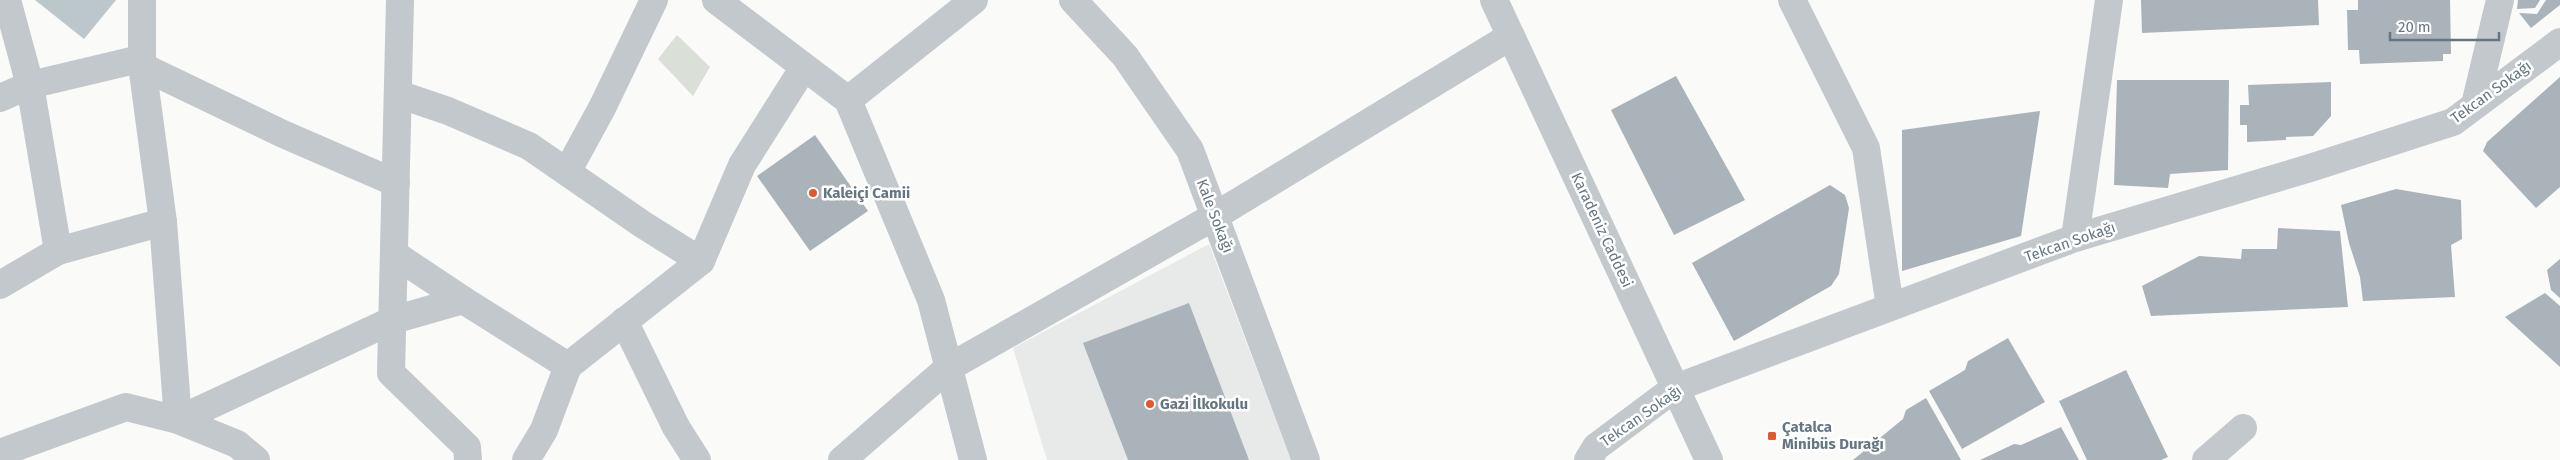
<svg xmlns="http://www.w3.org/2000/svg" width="2560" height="460" viewBox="0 0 2560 460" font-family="'Fira Sans',sans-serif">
<rect width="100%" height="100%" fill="#fafaf8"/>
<path fill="#e8e9e9" d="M1209,244L1291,460H1047L1013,348Z"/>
<path fill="#dadfd7" d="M677,35L710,67L693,96L658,59Z"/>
<path fill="#bbc7cb" d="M35,0H116L84,39Z"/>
<g fill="#aab3b9">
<path d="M2141,0H2318L2319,25L2142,33Z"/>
<path d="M2358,0H2450L2451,54H2443V61L2360,64L2359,50H2348L2347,10H2358Z"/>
<path d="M2518,0H2540L2535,8L2517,9Z"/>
<path d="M2546,0H2560V5L2531,28L2519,13L2537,14Z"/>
<path d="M1676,76L1745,200L1674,235L1611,110Z"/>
<path d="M2560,77V187L2536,208L2483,151L2487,142Z"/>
<path d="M2117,80H2229L2228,170L2170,174L2168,188L2114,185Z"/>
<path d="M2331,82V116L2313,136L2286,137V140L2247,142V125H2240V105H2249L2248,85Z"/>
<path d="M2040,111L2021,236L1902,271V130Z"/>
<path d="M815,135L868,211L810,251L757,176Z"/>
<path d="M1830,185L1845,195L1849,208L1839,274L1831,286L1734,341L1692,263Z"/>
<path d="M2396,189L2461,200L2462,239L2451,245L2455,297L2363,301L2360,277L2349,243L2341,205Z"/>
<path d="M2278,228L2340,231L2348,307L2151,316L2142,286L2199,256L2241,259L2242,249H2277Z"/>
<path d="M2560,259V298L2551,290L2547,270Z"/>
<path d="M2545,293L2560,306V367L2505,317Z"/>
<path d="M1189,303L1249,460H1128L1083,343Z"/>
<path d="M2008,338L2045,402L1962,449L1929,391L1965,370L1968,361Z"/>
<path d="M2126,370L2168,457L2161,460H2087L2059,401Z"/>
<path d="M1926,398L1961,460H1853L1903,419L1906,410Z"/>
<path d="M2061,427L2079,460H1980L2014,444L2021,445Z"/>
</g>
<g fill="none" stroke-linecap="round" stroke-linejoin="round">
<g stroke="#c3c8cc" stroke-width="28">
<path d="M7,0L30,85L58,251L163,222"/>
<path d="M142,0V65L163,222L178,420L393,320L463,300"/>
<path d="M400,0L391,373L467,447L468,460"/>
<path d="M716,0L848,100L931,300L973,460"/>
<path d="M1073,0L1125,56L1190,150L1306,460"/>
<path d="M1494,0L1709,460"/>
<path d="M1792,0L1866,148L1890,307"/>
<path d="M398,94L448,111L529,146L642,224L701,261"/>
<path d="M0,98L30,85L131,61L283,134L396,183"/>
<path d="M848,100L974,0"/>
<path d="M2475,105L2500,0"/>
<path d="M567,172L602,108L654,0"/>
<path d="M2075,238L2109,0"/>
<path d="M394,254L463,300L568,366"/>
<path d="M0,285L58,251"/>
<path d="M624,321L676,427L697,460"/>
<path d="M0,453L126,407L178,420L237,444L256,460"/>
<path d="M526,460L544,430L568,366L701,261L742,165L804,67"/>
<path d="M842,460L948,368L1215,216L1511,36"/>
<path d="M1588,460L1596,447L1675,388L2075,238L2310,168L2453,122L2560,42"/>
<path d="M2206,460L2243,428"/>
</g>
</g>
<g fill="#e4572e" stroke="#fff" stroke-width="2">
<circle cx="813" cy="193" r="5"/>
<circle cx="1150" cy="404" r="5"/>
<rect x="1767" y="431" width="10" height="10" rx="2.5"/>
</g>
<g text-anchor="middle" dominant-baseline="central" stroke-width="5" stroke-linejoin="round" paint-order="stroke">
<g font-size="15" fill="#657683" stroke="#fff">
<text transform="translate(2491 92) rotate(-36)">Tekcan Sokağı</text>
<text transform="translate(1215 216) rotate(69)">Kale Sokağı</text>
<text transform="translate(1602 230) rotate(65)">Karadeniz Caddesi</text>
<text transform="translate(2070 242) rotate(-19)">Tekcan Sokağı</text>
<text transform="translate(1641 416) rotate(-35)">Tekcan Sokağı</text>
</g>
<g font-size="15" font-weight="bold" fill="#657683" stroke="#fff" text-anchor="start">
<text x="823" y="193">Kaleiçi Camii</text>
<text x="1160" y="404">Gazi İlkokulu</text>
<text x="1782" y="427">Çatalca<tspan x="1782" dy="17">Minibüs Durağı</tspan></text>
</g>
</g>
<path d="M2390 32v8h109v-8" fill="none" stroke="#657683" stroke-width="2.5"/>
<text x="2398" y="32" font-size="15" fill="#657683" stroke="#ffffff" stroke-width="4" paint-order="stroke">20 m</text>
</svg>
